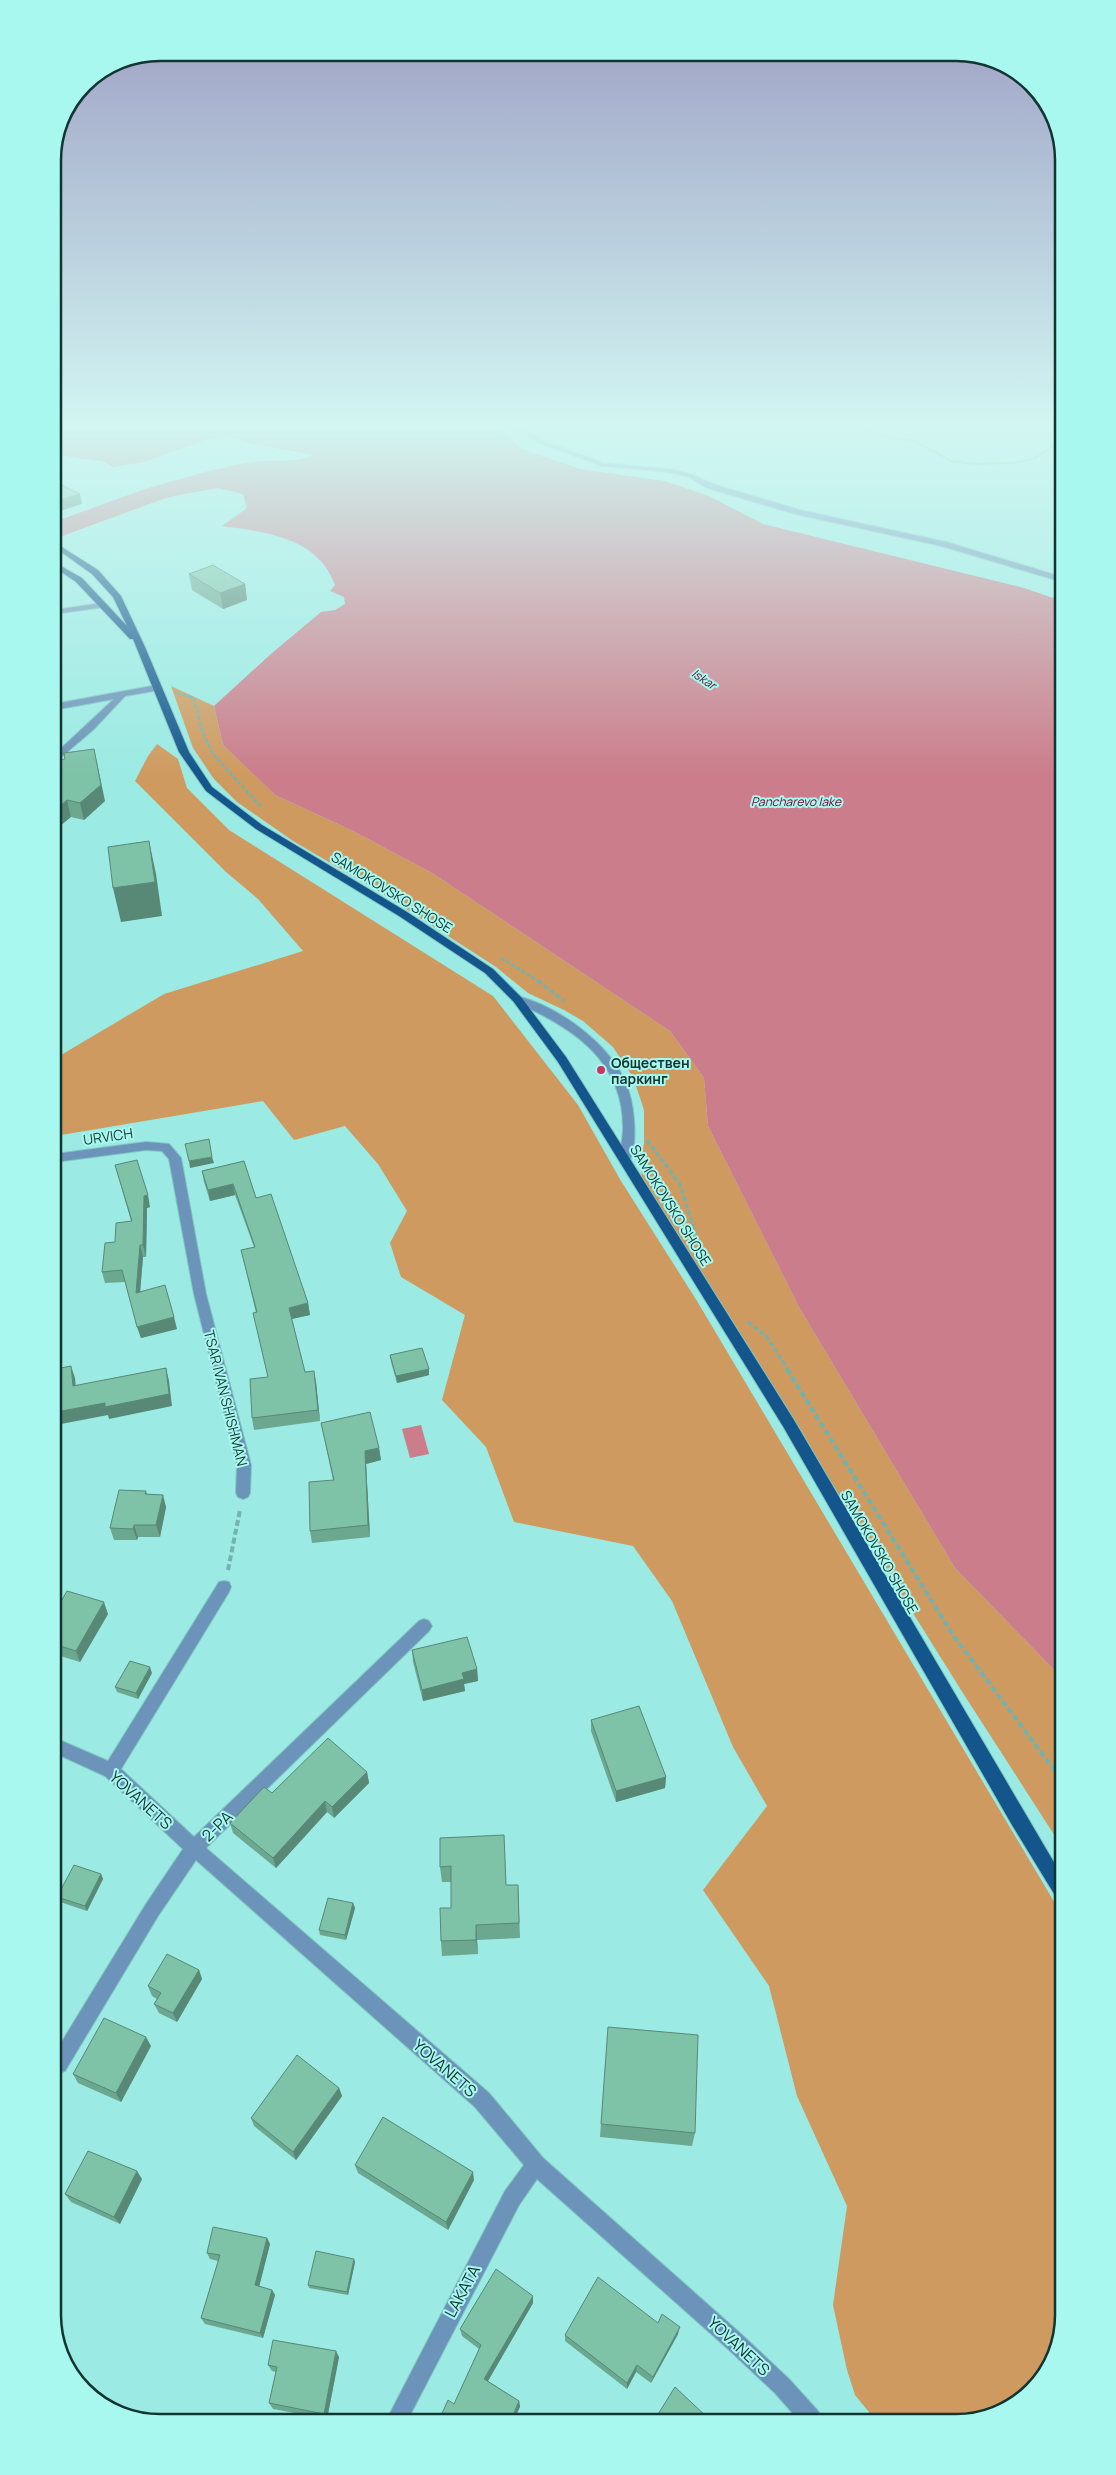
<svg xmlns="http://www.w3.org/2000/svg" width="1116" height="2475" viewBox="0 0 1116 2475" font-family="Manrope,sans-serif">
<rect width="100%" height="100%" fill="#9beae3"/>
<g fill="#cf9a5f">
<path d="M171,686L214,706L223,745L275,795L353,831L432,873L670,1031L704,1078L708,1126L800,1309L955,1568L1062,1678V1847L961,1690L642,1179L640,1160L644,1144V1110L633,1077L613,1047L583,1021L564,1010L528,993L496,967L380,892L293,841L237,802L214,779L193,748Z"/>
<path d="M157,744L178,759L187,788L229,830L493,996L578,1105L621,1181L697,1301L1062,1915L1063,2315L1045,2375L990,2417H873L855,2395L847,2370L833,2305L847,2206L797,2096L769,1986L703,1890L767,1806L733,1747L672,1601L633,1546L514,1522L486,1447L442,1400L465,1315L401,1277L390,1243L407,1211L378,1164L345,1126L294,1140L263,1101L55,1136V1057L61,1055L164,994L303,951L258,899L226,872L135,781L148,756Z"/>
</g>
<g fill="#cb7d8b">
<path d="M53,428H498L524,450L580,469L664,481L709,496L763,524L1024,588L1059,600L1062,1678L955,1568L800,1309L708,1126L704,1078L670,1031L432,873L353,831L275,795L223,745L214,706L272,653L321,612L335,610L345,604L344,597L330,591L335,585C318,537 266,532 222,526L247,508L243,494L218,488L168,497L154,494C180,477 222,467 253,462C273,459 294,464 313,455L253,444L227,436L206,440L144,462L113,467L105,462L53,454Z"/>
<path d="M421,1425L429,1454L410,1458L402,1429Z"/>
</g>
<g fill="none" stroke-linecap="round" stroke-linejoin="round">
<path fill="#cb7d8b" fill-rule="evenodd" d="M212,470L221,472L224,477L221,482L163,499L54,539V522L145,489Z"/>
<g stroke="#80c6c0" stroke-width="2">
<g id="minor">
<path d="M514,428H522L543,441L604,463L670,469L693,475L713,484L800,510L946,542L1059,576V581L941,546L795,514L707,488L689,477L668,472L601,466L539,443Z"/>
<path d="M102,603L106,605L105,607L54,614V610Z"/>
<path d="M157,685L161,688L160,690L125,696L93,730L54,763V755L114,699L54,710V704Z"/>
<path d="M517,996C557,1006 606,1041 624,1079C630,1092 633,1106 634,1120C635,1132 635,1151 629,1162L625,1163L619,1159C620,1149 623,1139 623,1129C624,1059 570,1026 513,1001L512,999Z"/>
<path d="M146,1142L169,1144L181,1158L206,1294L251,1465L250,1493L248,1497L243,1499L238,1497L236,1493L237,1465L194,1294L169,1159L162,1151L146,1150L55,1162V1154Z"/>
<path d="M224,1581L229,1582L231,1587L229,1592L121,1769L194,1837L419,1621L424,1619L429,1621L432,1626L429,1631L206,1848L489,2093L543,2158L741,2334L789,2379L818,2411L821,2418H797L775,2393L727,2348L537,2179L519,2205L407,2421H386L505,2191L524,2165L475,2107L196,1860L158,1916L65,2071L58,2073V2048L146,1904L183,1849L105,1776L57,1754V1739L108,1761L219,1582Z"/>
</g>
</g>
<g stroke="#80c6c0" stroke-width="2">
<path id="major" d="M54,542L98,570L121,596L145,647L189,752L212,787L262,825L407,912L493,969L521,997L566,1057L794,1420L1062,1876V1899L1056,1897L1012,1825L784,1428L558,1062L513,1001L485,973L399,916L256,829L206,791L179,752L133,639H130L76,582L54,567V562L82,578L127,626L113,597L92,574L54,547Z"/>
</g>
<g stroke="#72b3ad" stroke-width="2" stroke-dasharray="3 1" stroke-linecap="butt">
<path d="M808,428H817"/>
<path d="M865,428L884,437L914,441L951,461L975,464L1012,463L1033,459L1059,443"/>
</g>
<g stroke="#72b3ad" stroke-width="2.5" stroke-dasharray="4 2" stroke-linecap="butt">
<path d="M177,693L194,698L202,731L213,754L261,807"/>
<path d="M501,958L540,982"/>
</g>
<g stroke="#72b3ad" stroke-width="3" stroke-dasharray="5 2.5" stroke-linecap="butt">
<path d="M538,981L564,1001"/>
<path d="M647,1140L680,1184L698,1242"/>
<path d="M748,1322L767,1337L788,1370"/>
</g>
<g stroke="#72b3ad" stroke-width="4" stroke-dasharray="6 3" stroke-linecap="butt">
<path d="M787,1369L953,1635L1062,1780"/>
<path d="M228,1570L240,1510"/>
</g>
<use href="#minor" fill="#6c93b9" fill-rule="evenodd"/>
<use href="#major" fill="#14568b" fill-rule="evenodd"/>
</g>
<g fill="#6ca790">
<path d="M189,574L245,584L247,600L223,609L192,590Z"/>
<path d="M54,774L105,801L84,820L71,817Z"/>
<path d="M244,1161L256,1198L308,1303L310,1315L292,1319L305,1372L316,1382L320,1421L254,1430L252,1418L268,1377L253,1313H256L241,1250L254,1247L235,1195L210,1201L204,1182L202,1171Z"/>
<path d="M115,1165L150,1207L147,1208L146,1257H143L140,1292L177,1329L141,1338L125,1282L105,1283L102,1272L131,1221Z"/>
<path d="M390,1355L429,1375L397,1383L391,1362Z"/>
<path d="M321,1423L379,1448L381,1460L366,1464L370,1537L312,1543L310,1531L333,1480Z"/>
<path d="M146,1491L147,1494L166,1507L160,1537H138L137,1540H114L110,1528Z"/>
<path d="M56,1610L108,1614L80,1662L57,1655Z"/>
<path d="M412,1650L477,1669L478,1681L464,1684L465,1691L423,1701L413,1662Z"/>
<path d="M152,1673L138,1699L117,1692L115,1687Z"/>
<path d="M591,1720L666,1777L665,1788L616,1802L591,1731Z"/>
<path d="M367,1772L369,1783L334,1818L327,1812L276,1868L233,1833L230,1823L272,1793Z"/>
<path d="M504,1835L506,1885H518L520,1938L477,1940L478,1954L442,1956L441,1941L451,1908V1882H442L440,1867Z"/>
<path d="M101,1874L103,1879L87,1911L60,1902L57,1898Z"/>
<path d="M353,1903L355,1908L346,1940L320,1935L319,1930Z"/>
<path d="M199,1970L202,1979L177,2022L159,2013L154,2004L157,1999L152,1996L148,1986Z"/>
<path d="M608,2027L695,2133L692,2146L600,2137Z"/>
<path d="M151,2046L121,2102L78,2083L73,2074Z"/>
<path d="M339,2088L342,2096L296,2160L254,2126L251,2118Z"/>
<path d="M355,2165L474,2180L448,2230L358,2173Z"/>
<path d="M142,2179L120,2224L71,2202L65,2194Z"/>
<path d="M267,2238L270,2244L259,2286L272,2290L275,2295L263,2338L205,2324L201,2318L218,2261L210,2259L207,2253Z"/>
<path d="M355,2262L348,2295L309,2288L308,2285Z"/>
<path d="M533,2296V2303L488,2381L519,2401L520,2407L454,2404L479,2349L462,2336L460,2329Z"/>
<path d="M658,2323L678,2334L651,2383L636,2372L627,2389L565,2341V2335Z"/>
<path d="M339,2357L327,2419L273,2409L269,2403L276,2372L272,2371L268,2365Z"/>
</g>
<g fill="#588876">
<path d="M80,494L82,504L54,513V502Z"/>
<path d="M245,584L247,600L223,609L220,593Z"/>
<path d="M94,749L105,801L84,820L80,803Z"/>
<path d="M67,800L71,817L54,831V811Z"/>
<path d="M149,841L156,874L162,916L121,922L113,888Z"/>
<path d="M212,1157L214,1163L190,1168L189,1161Z"/>
<path d="M233,1184L235,1195L210,1201L208,1190Z"/>
<path d="M148,1195L150,1207L147,1208L146,1257L143,1245L144,1196Z"/>
<path d="M140,1245L143,1257L139,1305L136,1293Z"/>
<path d="M308,1303L310,1315L291,1319L289,1308Z"/>
<path d="M174,1317L177,1329L141,1338L137,1327Z"/>
<path d="M71,1366L75,1378L77,1398L73,1386Z"/>
<path d="M166,1368L169,1381L172,1406L109,1419L108,1415L56,1425V1412Z"/>
<path d="M429,1369V1375L397,1383L396,1376Z"/>
<path d="M314,1371L316,1382L320,1421L318,1410Z"/>
<path d="M379,1448L381,1460L366,1464L370,1537L368,1525L365,1451Z"/>
<path d="M163,1495L166,1507L160,1537L156,1525Z"/>
<path d="M134,1525L138,1537L137,1540L133,1529Z"/>
<path d="M104,1602L108,1614L80,1662L76,1651Z"/>
<path d="M150,1667L152,1673L138,1699L136,1693Z"/>
<path d="M477,1669L478,1681L464,1684L465,1691L423,1701L422,1690L462,1673Z"/>
<path d="M367,1772L369,1783L334,1818L332,1807Z"/>
<path d="M666,1777L665,1788L616,1802V1791Z"/>
<path d="M325,1801L327,1812L276,1868L273,1858Z"/>
<path d="M101,1874L103,1879L87,1911L85,1906Z"/>
<path d="M353,1903L355,1908L346,1940L345,1935Z"/>
<path d="M476,1925L477,1940L478,1954L476,1940Z"/>
<path d="M199,1970L202,1979L177,2022L173,2013Z"/>
<path d="M146,2037L151,2046L121,2102L116,2093Z"/>
<path d="M339,2088L342,2096L296,2160L293,2152Z"/>
<path d="M137,2171L142,2179L120,2224L114,2217Z"/>
<path d="M473,2172L474,2180L448,2230L446,2222Z"/>
<path d="M267,2238L270,2244L258,2291L255,2285Z"/>
<path d="M354,2259L355,2262L348,2295L347,2292Z"/>
<path d="M272,2290L275,2295L263,2338L260,2333Z"/>
<path d="M533,2296V2303L485,2386L484,2379Z"/>
<path d="M680,2327L678,2334L651,2383L653,2377Z"/>
<path d="M336,2351L339,2357L327,2419L324,2414Z"/>
<path d="M637,2365L636,2372L627,2389V2383Z"/>
<path d="M519,2401L520,2407L514,2420H511Z"/>
</g>
<g fill="#7ec2a8" stroke="#588876">
<path d="M54,481L80,494L54,502Z"/>
<path d="M213,565L245,584L220,593L189,574Z"/>
<path d="M94,749L101,785L80,803L67,800L54,811V774L60,769L58,760L65,759L64,753Z"/>
<path d="M149,841L155,882L113,888L108,847Z"/>
<path d="M209,1139L212,1157L189,1161L185,1144Z"/>
<path d="M137,1160L148,1195L144,1196L143,1245H140L136,1293L165,1285L174,1317L137,1327L122,1270L102,1272L105,1243L115,1242L116,1223L132,1221L115,1165Z"/>
<path d="M244,1161L256,1198L271,1194L308,1303L289,1308L305,1372L314,1371L318,1410L252,1418L250,1379L268,1377L253,1313L257,1312L241,1250L255,1247L233,1184L208,1190L202,1171Z"/>
<path d="M422,1348L429,1369L396,1376L390,1355Z"/>
<path d="M71,1366L73,1386L166,1368L169,1394L105,1407V1403L56,1412V1369Z"/>
<path d="M370,1412L379,1448L365,1451L368,1525L310,1531L309,1482L334,1480L321,1423Z"/>
<path d="M119,1490L146,1491L145,1494L163,1495L156,1525H134L133,1529L110,1528Z"/>
<path d="M67,1591L104,1602L76,1651L57,1645L56,1610Z"/>
<path d="M467,1637L477,1669L462,1673L464,1679L422,1690L412,1650Z"/>
<path d="M130,1661L150,1667L136,1693L115,1687Z"/>
<path d="M639,1706L666,1777L616,1791L591,1720Z"/>
<path d="M328,1738L367,1772L332,1807L325,1801L273,1858L230,1823L264,1787L272,1793Z"/>
<path d="M504,1835L506,1885H518L519,1923L476,1925V1940L441,1941L440,1908H451V1866L440,1867V1838Z"/>
<path d="M74,1865L101,1874L85,1906L57,1897Z"/>
<path d="M328,1898L353,1903L345,1935L319,1930Z"/>
<path d="M167,1954L199,1970L173,2013L154,2004L161,1993L148,1986Z"/>
<path d="M104,2018L146,2037L116,2093L73,2074Z"/>
<path d="M608,2027L698,2035L695,2133L601,2124Z"/>
<path d="M297,2055L339,2088L293,2152L251,2118Z"/>
<path d="M383,2117L473,2172L446,2222L355,2165Z"/>
<path d="M88,2151L137,2171L114,2217L65,2194Z"/>
<path d="M213,2227L267,2238L255,2285L272,2290L260,2333L201,2318L220,2255L207,2253Z"/>
<path d="M316,2251L354,2259L347,2292L308,2285Z"/>
<path d="M496,2269L533,2296L484,2379L519,2401L511,2420H439L448,2400L454,2404L481,2345L460,2329Z"/>
<path d="M598,2277L658,2323L662,2314L680,2327L653,2377L637,2365L627,2383L565,2335Z"/>
<path d="M273,2340L336,2351L324,2414L269,2403L277,2367L268,2365Z"/>
<path d="M675,2387L709,2419H655Z"/>
</g>
<linearGradient id="sky" x2="0" y2="1"><stop stop-color="#9c9ec3"/><stop offset="0.55" stop-color="#d2f6f2"/><stop offset="1" stop-color="#d2f6f2" stop-opacity="0"/></linearGradient>
<rect width="1116" height="775" fill="url(#sky)"/>
<circle fill="#c5375f" stroke="#a8f8f0" stroke-width="2" cx="601" cy="1070" r="5"/>
<g text-anchor="middle" dominant-baseline="central" stroke-width="4" stroke-linejoin="round" paint-order="stroke">
<g font-size="12" font-style="italic" fill="#6a092b" stroke="#a8f8f0">
<text transform="translate(704 679) rotate(34)">Iskar</text>
<text x="796" y="801">Pancharevo lake</text>
</g>
<g font-size="14" fill="#133532" stroke="#a8f8f0">
<text transform="translate(392 892) rotate(32)">SAMOKOVSKO SHOSE</text>
<text transform="translate(108 1136) rotate(-8)">URVICH</text>
<text transform="translate(671 1205) rotate(58)">SAMOKOVSKO SHOSE</text>
<text transform="translate(226 1398) rotate(76)">TSAR IVAN SHISHMAN</text>
<text transform="translate(880 1552) rotate(60)">SAMOKOVSKO SHOSE</text>
</g>
<g font-size="14" font-weight="bold" fill="#133532" stroke="#a8f8f0" text-anchor="start">
<text x="611" y="1062">Обществен<tspan x="611" dy="16">паркинг</tspan></text>
</g>
<g font-size="16" fill="#133532" stroke="#a8f8f0">
<text transform="translate(141 1800) rotate(42)">YOVANETS</text>
<text transform="translate(217 1826) rotate(-44)">2-РА</text>
<text transform="translate(445 2068) rotate(41)">YOVANETS</text>
<text transform="translate(462 2291) rotate(-62)">LAKATA</text>
<text transform="translate(739 2346) rotate(43)">YOVANETS</text>
</g>
</g>
<path d="M0 0H1116V2475H0ZM160 61H956A99 99 0 0 1 1055 160V2315A99 99 0 0 1 956 2414H160A99 99 0 0 1 61 2315V160A99 99 0 0 1 160 61Z" fill="#a8f8f0" fill-rule="evenodd"/>
<path fill="none" stroke="#133532" stroke-width="2.5" d="M160 61H956A99 99 0 0 1 1055 160V2315A99 99 0 0 1 956 2414H160A99 99 0 0 1 61 2315V160A99 99 0 0 1 160 61Z"/>
</svg>
